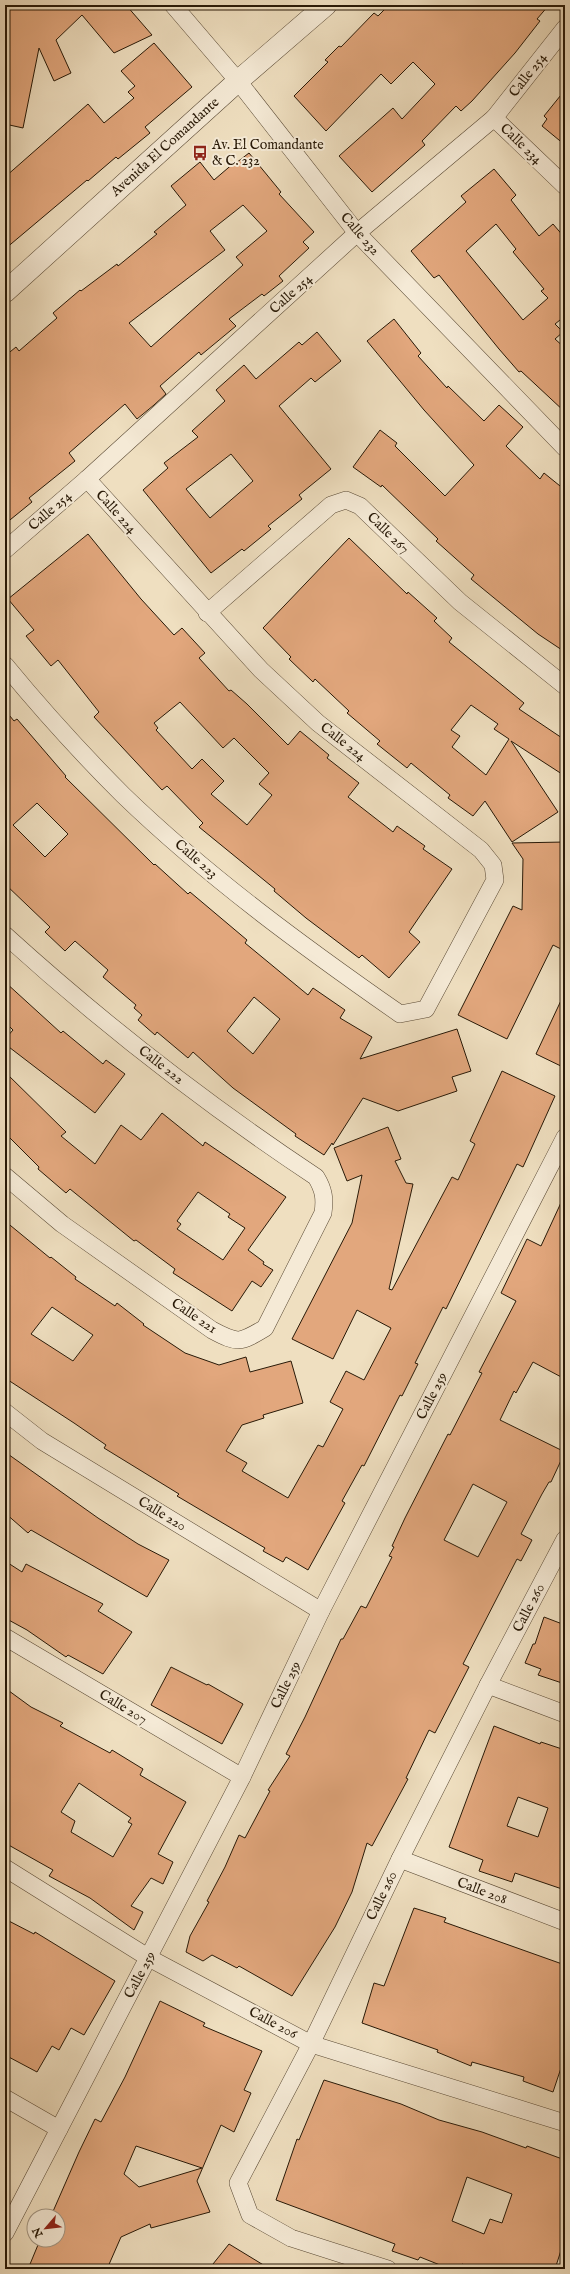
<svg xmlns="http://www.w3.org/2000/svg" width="570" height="2274" viewBox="0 0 570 2274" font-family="'IM FELL English',serif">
<rect width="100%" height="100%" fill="#efdfc0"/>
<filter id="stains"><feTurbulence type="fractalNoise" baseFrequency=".005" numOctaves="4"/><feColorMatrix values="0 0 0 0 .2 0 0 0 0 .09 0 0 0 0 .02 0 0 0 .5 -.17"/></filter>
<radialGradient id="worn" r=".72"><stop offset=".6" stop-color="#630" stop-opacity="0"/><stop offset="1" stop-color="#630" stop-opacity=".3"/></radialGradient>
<g fill="#e2a77d" stroke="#281907" fill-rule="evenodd">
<path d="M5,5H126L152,35L114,53L82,15L56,40L71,73L54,81L39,48L23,128L5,124Z"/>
<path d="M389,5H549L537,19L540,21L515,53L472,101L461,111L456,106L422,141L425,145L372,192L339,156L393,108L402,119L435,84L413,62L391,84L381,74L326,131L294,96L328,62L325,60L339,46L341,47L374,13L378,16Z"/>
<path d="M154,43L192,87L145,127L150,133L118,159L116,157L88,181L87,180L5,249V177L88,104L104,123L134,98L128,92L135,86L121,71Z"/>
<path d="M565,90V145L542,126L547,119L544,116Z"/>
<path d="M249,153L281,192L279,194L314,232L303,242L309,248L279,276L283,281L264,296L262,294L229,319L236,326L201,355L199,352L160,386L166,394L154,405L137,419L125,404L69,453L75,461L29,498L32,502L5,524V356L16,347L19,351L57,318L53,313L80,290L81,291L117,264L118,266L157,234L154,232L186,205L171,186L200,162L214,180L235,162L236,163ZM243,205L267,231L236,257L243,265L151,347L129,323L225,250L210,231Z"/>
<path d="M494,169L516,195L511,200L539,236L553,224L565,238V316L555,324L563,332L555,339L565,348V412L521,371L519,372L499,349L439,275L434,278L411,251L466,202L461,196ZM496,224L516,249L513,252L544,289L541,291L548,298L523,320L466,251Z"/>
<path d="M394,319L421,353L418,356L447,388L448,386L484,421L499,405L523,427L506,446L540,479L544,473L565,490V652L538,634L471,579L474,575L436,541L438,539L382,485L381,487L353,467L380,430L397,443L395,446L445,496L474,465L424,410L367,341Z"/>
<path d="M317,332L341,361L315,382L311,378L279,406L331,469L299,495L302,499L268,526L271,529L244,551L242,549L211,573L143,490L168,468L164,463L198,437L192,431L225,401L216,390L244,365L256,379L299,342L302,345ZM231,454L253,481L210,518L186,489Z"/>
<path d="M88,534L141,599L174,635L182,628L205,653L199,658L229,691L231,690L247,704L288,745L300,731L329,755L327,758L359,783L348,797L393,832L397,826L425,846L423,849L452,869L409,932L420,942L389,978L362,955L359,958L306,918L274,891L275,889L199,827L203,823L167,786L162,790L94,717L99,712L58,660L51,666L26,636L34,630L8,599ZM180,702L223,748L234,738L269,773L259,784L272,795L247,825L211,794L224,781L202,759L192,769L156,730L158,728L154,723Z"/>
<path d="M349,538L407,594L408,592L437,618L434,621L452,638L449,642L524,703L519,709L565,740V776L511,741L558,812L512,842L485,801L473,816L448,798L450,795L411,763L407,768L377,744L380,741L347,713L349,711L315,679L313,682L289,659L291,657L263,628ZM471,705L498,724L494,729L509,739L486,775L452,747L460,736L451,730Z"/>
<path d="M5,710L14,721L17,719L66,776L65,777L154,865L155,864L188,894L190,892L247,940L245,943L308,995L313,988L345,1010L340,1018L372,1037L360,1059L457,1029L471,1071L452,1077L457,1091L398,1111L363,1098L333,1145L332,1143L324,1155L295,1136L296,1134L233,1088L193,1052L188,1058L157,1032L155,1035L138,1020L142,1015L134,1008L136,1005L103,977L108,970L75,941L65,951L45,932L50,927L5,884ZM37,803L68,834L45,857L13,825ZM254,997L280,1019L253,1054L227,1031Z"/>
<path d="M565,842V951L553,945L507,1039L458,1015L513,906L522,910L523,859L512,843Z"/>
<path d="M5,982L61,1033L63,1031L103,1064L106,1060L125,1074L95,1113L5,1044V1039L13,1030L5,1022Z"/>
<path d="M565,992V1068L536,1054Z"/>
<path d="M502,1071L555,1096L523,1167L517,1164L446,1309L443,1307L415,1363L418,1364L402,1396L400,1395L364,1466L362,1465L342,1501L345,1503L308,1570L286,1557L283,1562L263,1551L265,1548L177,1496L179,1494L104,1448L106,1445L74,1423L5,1378V1221L50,1258L51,1257L76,1277L75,1279L115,1306L117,1303L144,1324L143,1325L185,1353L219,1365L246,1357L250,1372L291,1361L303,1403L263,1415L264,1418L242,1425L226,1451L247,1463L242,1471L288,1498L318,1445L323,1447L343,1409L330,1402L346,1371L364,1380L391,1328L357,1310L333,1359L292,1339L352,1223L362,1175L347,1181L334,1148L388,1127L401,1159L395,1161L406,1183L413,1184L389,1289L392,1290L452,1177L458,1180L475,1144L470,1141ZM52,1307L93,1335L73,1361L31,1334Z"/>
<path d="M5,1072L66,1132L61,1136L95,1164L121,1125L141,1140L162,1113L203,1146L205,1142L286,1197L248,1250L264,1262L263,1264L273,1270L261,1287L252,1281L232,1311L173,1273L175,1269L136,1240L134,1241L70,1189L66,1193L38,1169L39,1167L5,1133ZM198,1192L230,1214L228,1217L245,1228L223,1260L177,1229L181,1224L177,1221Z"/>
<path d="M565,1194V1379L533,1362L516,1393L514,1391L500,1420L565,1452L551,1482H549L542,1494L521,1534L532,1540L521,1561L517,1559L463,1664L469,1667L435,1733L429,1730L406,1778L408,1779L372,1846L367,1843L352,1892L335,1927L292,1996L239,1966L237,1968L212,1955L203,1961L186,1952L190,1936L209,1902L207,1901L225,1867L239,1835L245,1838L270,1791L268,1790L290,1756L286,1754L305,1717L341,1639H343L361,1606L366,1608L392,1557L389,1556L394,1547L392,1546L405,1518L448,1434L450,1435L482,1373L479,1372L516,1301L501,1293L527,1239L541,1246ZM473,1484L507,1502L478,1557L444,1540Z"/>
<path d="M5,1452L98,1518L138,1544L169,1560L147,1597L31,1530L28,1533L5,1513Z"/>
<path d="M5,1561L22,1572L26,1564L103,1604L98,1611L132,1632L103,1674L68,1655L66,1657L27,1630L5,1618Z"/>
<path d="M544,1617L565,1625V1684L538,1675L541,1669L525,1663L533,1644H535Z"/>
<path d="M171,1667L207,1685L208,1684L243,1704L222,1744L151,1705Z"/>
<path d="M5,1688L31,1707L63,1723L60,1726L110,1753L112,1750L143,1769L140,1775L186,1802L158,1854L173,1862L163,1884L151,1878L131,1906L143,1912L134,1930L90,1898L49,1876L53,1870L5,1843ZM79,1783L131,1818L128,1822L132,1824L113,1857L71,1832L75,1821L61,1812Z"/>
<path d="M494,1726L540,1744L541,1742L565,1750V1890L515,1873L512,1882L479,1871L483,1860L449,1847ZM518,1797L548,1808L538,1837L507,1826Z"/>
<path d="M414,1908L446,1918L444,1922L565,1965V2056L553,2092L523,2081L524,2077L472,2062L471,2066L437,2052L438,2050L362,2023L374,1983L384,1986Z"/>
<path d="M5,1919L34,1934L35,1932L115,1981L84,2035L71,2028L59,2050L52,2046L37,2072L5,2055Z"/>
<path d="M160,2001L205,2023L203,2026L262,2051L244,2090L251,2093L234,2132L221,2125L197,2181L210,2212L151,2228L150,2224L121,2237L107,2269H28L40,2240H58V2216H51L79,2152L95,2119L101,2122L125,2077ZM136,2146L202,2168L139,2187L124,2174Z"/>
<path d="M324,2080L401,2104L439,2120L482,2132L526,2148L527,2146L565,2160V2238L555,2269H475L462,2264L460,2269H450L420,2257L418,2260L392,2251L395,2244L276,2200L297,2139L299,2140ZM467,2177L512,2194L502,2223L490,2219L484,2234L452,2221Z"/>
<path d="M229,2244L270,2269H209Z"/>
</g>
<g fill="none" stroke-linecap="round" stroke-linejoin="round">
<g stroke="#5a4a35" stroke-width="18">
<g id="minor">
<path d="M173,5L238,81L357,233L565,448"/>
<path d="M494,118L565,186"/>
<path d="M5,550L87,479L357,233L494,118L565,28"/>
<path d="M207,613L331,505L346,500L360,506L460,602L565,686"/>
<path d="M5,665C42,710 82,754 123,795C208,877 304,947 400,1014L426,1009L495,880L493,865L481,850L318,723L261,670L87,479"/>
<path d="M5,935C102,1023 206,1104 316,1177C324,1190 325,1199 323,1213L265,1328C240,1343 238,1344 212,1330L62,1224L5,1176"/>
<path d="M5,1412L42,1441L321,1611"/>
<path d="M5,1637L242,1777"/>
<path d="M488,1685L565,1714"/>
<path d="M400,1859L565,1922"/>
<path d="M5,1868L149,1958L311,2044L565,2123"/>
<path d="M5,2098L59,2129"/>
<path d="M5,2233L242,1777L321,1611L565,1137"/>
<path d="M388,2269L291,2238L250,2215L238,2183L311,2044L400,1859L488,1685L565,1539"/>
</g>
</g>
<g stroke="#5a4a35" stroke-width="22">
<path id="tertiary" d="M5,292L238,81L326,5"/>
</g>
<use href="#minor" stroke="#f5ead6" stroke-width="17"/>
<use href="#tertiary" stroke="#f5ead6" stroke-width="21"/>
</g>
<defs>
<g id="bus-bare" transform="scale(1.2)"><path d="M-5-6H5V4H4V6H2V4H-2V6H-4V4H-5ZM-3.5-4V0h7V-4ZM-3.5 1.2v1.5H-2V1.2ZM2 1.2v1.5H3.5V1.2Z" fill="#8f2418" stroke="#f5ead6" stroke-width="2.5" paint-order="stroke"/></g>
</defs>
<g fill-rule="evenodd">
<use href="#bus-bare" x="200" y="153"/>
</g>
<g text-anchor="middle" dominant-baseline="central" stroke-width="4" stroke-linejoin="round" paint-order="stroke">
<g font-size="14" fill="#281907" stroke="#f5ead6">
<text transform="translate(528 75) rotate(-52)">Calle 254</text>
<text transform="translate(521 144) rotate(44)">Calle 234</text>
<text transform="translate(165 147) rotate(-42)">Avenida El Comandante</text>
<text transform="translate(360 234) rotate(49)">Calle 232</text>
<text transform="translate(291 294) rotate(-42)">Calle 254</text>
<text transform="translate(50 511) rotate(-41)">Calle 254</text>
<text transform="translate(116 512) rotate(48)">Calle 224</text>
<text transform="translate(388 533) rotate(44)">Calle 267</text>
<text transform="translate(343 742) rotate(38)">Calle 224</text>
<text transform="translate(196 859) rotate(41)">Calle 223</text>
<text transform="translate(161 1065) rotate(38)">Calle 222</text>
<text transform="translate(194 1316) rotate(34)">Calle 221</text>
<text transform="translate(432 1396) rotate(-63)">Calle 259</text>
<text transform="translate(162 1514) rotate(31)">Calle 220</text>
<text transform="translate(529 1608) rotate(-62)">Calle 260</text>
<text transform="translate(286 1685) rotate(-64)">Calle 259</text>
<text transform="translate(123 1707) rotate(31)">Calle 207</text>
<text transform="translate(482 1891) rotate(21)">Calle 208</text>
<text transform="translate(382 1896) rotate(-64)">Calle 260</text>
<text transform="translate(140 1975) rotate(-62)">Calle 259</text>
<text transform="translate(273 2023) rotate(28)">Calle 206</text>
</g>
<g font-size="14" fill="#281907" stroke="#f5ead6" text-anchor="start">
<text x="212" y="145">Av. El Comandante<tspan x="212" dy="16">&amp; C. 232</tspan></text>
</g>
</g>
<rect width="570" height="2274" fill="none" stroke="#efdfc0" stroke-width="20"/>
<rect x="6" y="6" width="558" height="2262" fill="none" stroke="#281907" stroke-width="2"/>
<rect x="10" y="10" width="550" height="2254" fill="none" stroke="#281907"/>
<g transform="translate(46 2228) rotate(242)"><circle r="19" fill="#f5ead6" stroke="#a39683"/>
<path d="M0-3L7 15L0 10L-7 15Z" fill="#8f2418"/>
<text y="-6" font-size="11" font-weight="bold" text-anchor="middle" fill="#281907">N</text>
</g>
<rect width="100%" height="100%" filter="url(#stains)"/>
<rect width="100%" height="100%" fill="url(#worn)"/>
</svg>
